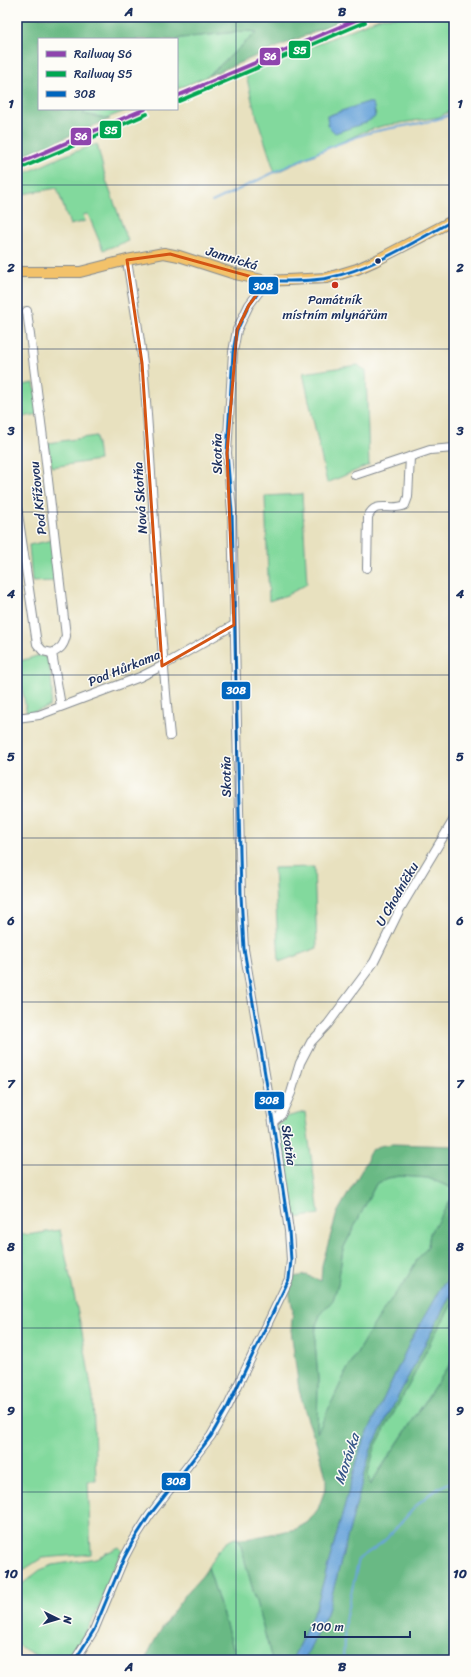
<svg xmlns="http://www.w3.org/2000/svg" width="471" height="1677" viewBox="0 0 471 1677" font-family="Sriracha,sans-serif">
<rect width="100%" height="100%" fill="#fdfcf7"/>
<filter id="ink" filterUnits="userSpaceOnUse"><feTurbulence type="fractalNoise" baseFrequency=".025" numOctaves="2"/><feDisplacementMap in="SourceGraphic" scale="8" xChannelSelector="R" yChannelSelector="G"/><feConvolveMatrix kernelMatrix="1 2 1 2 8 2 1 2 1" color-interpolation-filters="sRGB"/></filter>
<filter id="wash" filterUnits="userSpaceOnUse"><feTurbulence type="fractalNoise" baseFrequency=".012" numOctaves="4" result="noise"/><feDisplacementMap in="SourceGraphic" scale="16" xChannelSelector="R" yChannelSelector="G"/><feGaussianBlur stdDeviation="0.9" result="paint"/><feColorMatrix in="noise" values="0 0 0 0 0 0 0 0 0 0 0 0 0 0 0 0 0 1.4 0 .05"/><feComposite in="paint" operator="in"/></filter>
<g filter="url(#wash)">
<rect width="100%" height="100%" fill="#e8e1bf"/>
<g fill="#82d99d" stroke="#4e847e" fill-rule="evenodd">
<path d="M382,17H454V109L439,117L382,126L363,132L275,173L253,105L246,74ZM365,103H372L376,114L328,126L327,116Z"/>
<path d="M247,31L257,32L208,76L177,89V40L181,38Z"/>
<path d="M88,109H130L107,118L83,114Z"/>
<path d="M97,144L106,180L128,241L103,250L88,214L83,215L85,221L70,225L57,188L17,195V177L63,156Z"/>
<path d="M358,365L366,371L369,465L327,483L303,373Z"/>
<path d="M34,383L39,414L17,418V386Z"/>
<path d="M96,436L99,460L52,467L48,443Z"/>
<path d="M302,494L307,584L287,595L269,601L265,496Z"/>
<path d="M53,540L57,581L32,582L29,545Z"/>
<path d="M40,655L47,658C51,671 55,696 49,707L27,714L17,662Z"/>
<path d="M314,867L317,948L279,962L274,868Z"/>
<path d="M305,1112L319,1214L291,1219L277,1125L286,1117Z"/>
<path d="M400,1176L428,1178L452,1188L453,1198L430,1233L428,1246L417,1260L404,1283L386,1306L365,1339L347,1370L317,1434L318,1379L315,1342L316,1325L321,1313L333,1300L338,1284L343,1249L376,1184L388,1178Z"/>
<path d="M60,1230L82,1332L93,1398L96,1481H88L91,1554L42,1558L17,1574V1577V1234L27,1235Z"/>
<path d="M454,1301V1358L369,1486L368,1473L375,1447L411,1381L432,1339Z"/>
<path d="M235,1538L239,1539L272,1660H237L208,1567C214,1556 223,1542 235,1538Z"/>
<path d="M119,1547L122,1550L96,1614L70,1660H44L17,1645V1588L40,1570L53,1565L96,1558Z"/>
</g>
<g fill="#69b984" stroke="#427471" fill-rule="evenodd">
<path d="M17,17H350L208,76L257,32L247,31L181,38L177,40L39,39V109H88L83,114L110,119L17,158Z"/>
<path d="M393,1144L454,1146V1273L441,1287L411,1340L361,1447L316,1608L292,1660H272L239,1539H246L296,1529L308,1522L318,1509L326,1487V1478L323,1465L314,1436L308,1421L299,1390L291,1330L293,1310L289,1291L292,1277L307,1275L321,1281L322,1265L337,1213L367,1161C368,1147 381,1145 393,1144ZM400,1176L428,1178L452,1188V1198L430,1233L428,1246L417,1260L404,1283L386,1306L365,1339L347,1370L317,1433L318,1379L315,1342L316,1325L321,1313L333,1300L338,1284L343,1249L376,1184L388,1178Z"/>
<path d="M454,1288V1301L432,1339L411,1381L375,1447L368,1473L370,1485L454,1358V1660H304L327,1613L371,1449Z"/>
<path d="M208,1567L237,1660H145C155,1637 171,1614 186,1594C194,1584 202,1578 208,1567Z"/>
</g>
<g fill="#6aa5da" stroke="#426a9c">
<path d="M365,103H372L374,107L375,117L365,123L335,133L328,126L327,116Z"/>
<path d="M454,1273V1288L371,1449L327,1613L304,1660H292L316,1608L361,1447L411,1340L441,1287Z"/>
</g>
<g fill="none" stroke-linecap="round" stroke-linejoin="round">
<g stroke="#6aa5da" stroke-width="2">
<path d="M212,202C262,179 312,152 365,134C394,125 426,126 454,113"/>
<path d="M343,1660L345,1620L359,1559C368,1552 379,1546 386,1539C409,1516 422,1492 454,1481"/>
</g>
</g>
</g>
<g filter="url(#ink)">
<g fill="none" stroke-linecap="round" stroke-linejoin="round">
<g stroke="#82888e" stroke-width="10">
<g id="minor">
<path d="M127,260C132,294 139,329 143,364C154,488 157,612 170,736"/>
<path d="M27,311L45,454L66,636C64,645 61,649 52,653L61,706"/>
<path d="M355,475L430,450L454,448"/>
<path d="M17,507L37,644L43,651L52,653"/>
<path d="M367,568L368,517C375,499 391,512 405,505L408,497L410,457"/>
<path d="M17,718L39,715L140,677L162,666L234,625"/>
<path d="M273,1122L281,1115L291,1093L300,1063L311,1042L328,1024L374,962L400,909L454,819"/>
<path d="M75,1660L94,1630L124,1558L133,1541L149,1516L211,1436L228,1406L289,1279L291,1260L289,1231L273,1122L244,949L241,895L232,512L227,453L233,352L237,330L249,305L267,281"/>
</g>
</g>
<g stroke="#82888e" stroke-width="12">
<path id="major" d="M17,272H80L127,260L164,253L179,256L235,274L267,281L327,278L357,269L375,261L454,220"/>
</g>
<use href="#minor" stroke="#fff" stroke-width="8"/>
<use href="#major" stroke="#f3c26a" stroke-width="10"/>
<g stroke="#fdfcf7" stroke-width="6">
<path id="bus-1" d="M75,1660L94,1630L124,1558L133,1541L149,1516L211,1436L228,1406L289,1279L291,1260L289,1231L273,1122L244,949L241,895L232,512L227,453L233,352L237,330L249,305L267,281C287,281 308,282 328,278C374,268 414,242 454,220"/>
</g>
<use href="#bus-1" stroke="#0065bd" stroke-width="3"/>
<g stroke="#fdfcf7" stroke-width="7">
<g id="rail-1">
<path d="M177,96L363,17"/>
<path d="M17,164L145,109"/>
</g>
</g>
<g stroke="#fdfcf7" stroke-width="7">
<g id="rail-2">
<path d="M179,101L365,22"/>
<path d="M19,169L147,114"/>
</g>
</g>
<use href="#rail-1" stroke="#8e44ad" stroke-width="4"/>
<use href="#rail-2" stroke="#00a651" stroke-width="4"/>
</g>
</g>
<path fill="none" stroke="#d45514" stroke-width="3" stroke-linejoin="round" d="M170,254L267,281L249,305L237,330L227,453L234,625L162,666L142,363L127,260Z"/>
<path fill="none" stroke="#1b2f5e" stroke-width="1" stroke-opacity="0.55" d="M236,17V1660M17,185H454M17,349H454M17,512H454M17,675H454M17,838H454M17,1002H454M17,1165H454M17,1328H454M17,1492H454"/>
<circle fill="#1b2f5e" stroke="#fdfcf7" stroke-width="1.5" cx="378" cy="261" r="3.5"/>
<circle fill="#c8321e" stroke="#fdfcf7" stroke-width="1.5" cx="335" cy="285" r="4"/>
<g text-anchor="middle" dominant-baseline="central" stroke-width="3" stroke-linejoin="round" paint-order="stroke">
<g font-size="13" fill="#1b2f5e" stroke="#fdfcf7">
<text transform="translate(232 258) rotate(17)">Jamnická</text>
<text transform="translate(217 454) rotate(-91)">Skotňa</text>
<text transform="translate(38 498) rotate(-96)">Pod Křížovou</text>
<text transform="translate(140 498) rotate(-94)">Nová Skotňa</text>
<text transform="translate(124 668) rotate(-22)">Pod Hůrkama</text>
<text transform="translate(226 777) rotate(-91)">Skotňa</text>
<text transform="translate(397 894) rotate(-60)">U Chodníčku</text>
<text transform="translate(289 1145) rotate(82)">Skotňa</text>
</g>
<g font-size="13" fill="#1b2f5e" stroke="#fdfcf7">
<text x="335" y="299">Památník<tspan x="335" dy="15">místním mlynářům</tspan></text>
</g>
<g font-size="14" font-style="italic" fill="#375889" stroke="#fdfcf7">
<text transform="translate(347 1459) rotate(-72)">Morávka</text>
</g>
</g>
<g stroke="#fdfcf7" stroke-width="1.5">
<rect x="288" y="40" width="23" height="19" rx="4" fill="#00a651"/>
<rect x="259" y="47" width="22" height="19" rx="4" fill="#8e44ad"/>
<rect x="99" y="120" width="23" height="19" rx="4" fill="#00a651"/>
<rect x="70" y="127" width="22" height="19" rx="4" fill="#8e44ad"/>
<rect x="248" y="276" width="31" height="19" rx="4" fill="#0065bd"/>
<rect x="221" y="681" width="30" height="19" rx="4" fill="#0065bd"/>
<rect x="254" y="1091" width="31" height="19" rx="4" fill="#0065bd"/>
<rect x="161" y="1472" width="30" height="19" rx="4" fill="#0065bd"/>
</g>
<g font-size="11" text-anchor="middle" font-weight="bold" fill="#fff">
<text x="300" y="54">S5</text>
<text x="270" y="60">S6</text>
<text x="111" y="134">S5</text>
<text x="81" y="140">S6</text>
<text x="263" y="290">308</text>
<text x="236" y="694">308</text>
<text x="269" y="1104">308</text>
<text x="176" y="1485">308</text>
</g>
<rect width="471" height="1677" fill="none" stroke="#fdfcf7" stroke-width="44"/>
<rect x="38" y="38" width="140" height="72" fill="#fdfcf7" stroke="#a3aaba"/>
<rect x="46" y="51" width="20" height="6" fill="#8e44ad" stroke="#a3aaba"/>
<text x="74" y="58" font-size="12" fill="#1b2f5e">Railway S6</text>
<rect x="46" y="71" width="20" height="6" fill="#00a651" stroke="#a3aaba"/>
<text x="74" y="78" font-size="12" fill="#1b2f5e">Railway S5</text>
<rect x="46" y="91" width="20" height="6" fill="#0065bd" stroke="#a3aaba"/>
<text x="74" y="98" font-size="12" fill="#1b2f5e">308</text>
<g transform="translate(58 1619) rotate(95)" stroke="#fdfcf7" stroke-width="3" paint-order="stroke">
<path d="M0-3L7 15L0 10L-7 15Z" fill="#1b2f5e"/>
<text y="-6" font-size="11" font-weight="bold" text-anchor="middle" fill="#1b2f5e">N</text>
</g>
<path d="M305 1631v6h105v-6" fill="none" stroke="#1b2f5e" stroke-width="2"/>
<text x="311" y="1631" font-size="12" fill="#1b2f5e" stroke="#fdfcf7" stroke-width="3" paint-order="stroke">100 m</text>
<rect x="22" y="22" width="427" height="1633" fill="none" stroke="#1b2f5e" stroke-width="1.5"/>
<g font-size="13" text-anchor="middle" font-weight="bold" fill="#1b2f5e">
<text x="129" y="16">A</text>
<text x="342" y="16">B</text>
<text x="11" y="108">1</text>
<text x="460" y="108">1</text>
<text x="11" y="272">2</text>
<text x="460" y="272">2</text>
<text x="11" y="435">3</text>
<text x="460" y="435">3</text>
<text x="11" y="598">4</text>
<text x="460" y="598">4</text>
<text x="11" y="761">5</text>
<text x="460" y="761">5</text>
<text x="11" y="925">6</text>
<text x="460" y="925">6</text>
<text x="11" y="1088">7</text>
<text x="460" y="1088">7</text>
<text x="11" y="1251">8</text>
<text x="460" y="1251">8</text>
<text x="11" y="1415">9</text>
<text x="460" y="1415">9</text>
<text x="11" y="1578">10</text>
<text x="460" y="1578">10</text>
<text x="129" y="1671">A</text>
<text x="342" y="1671">B</text>
</g>
</svg>
